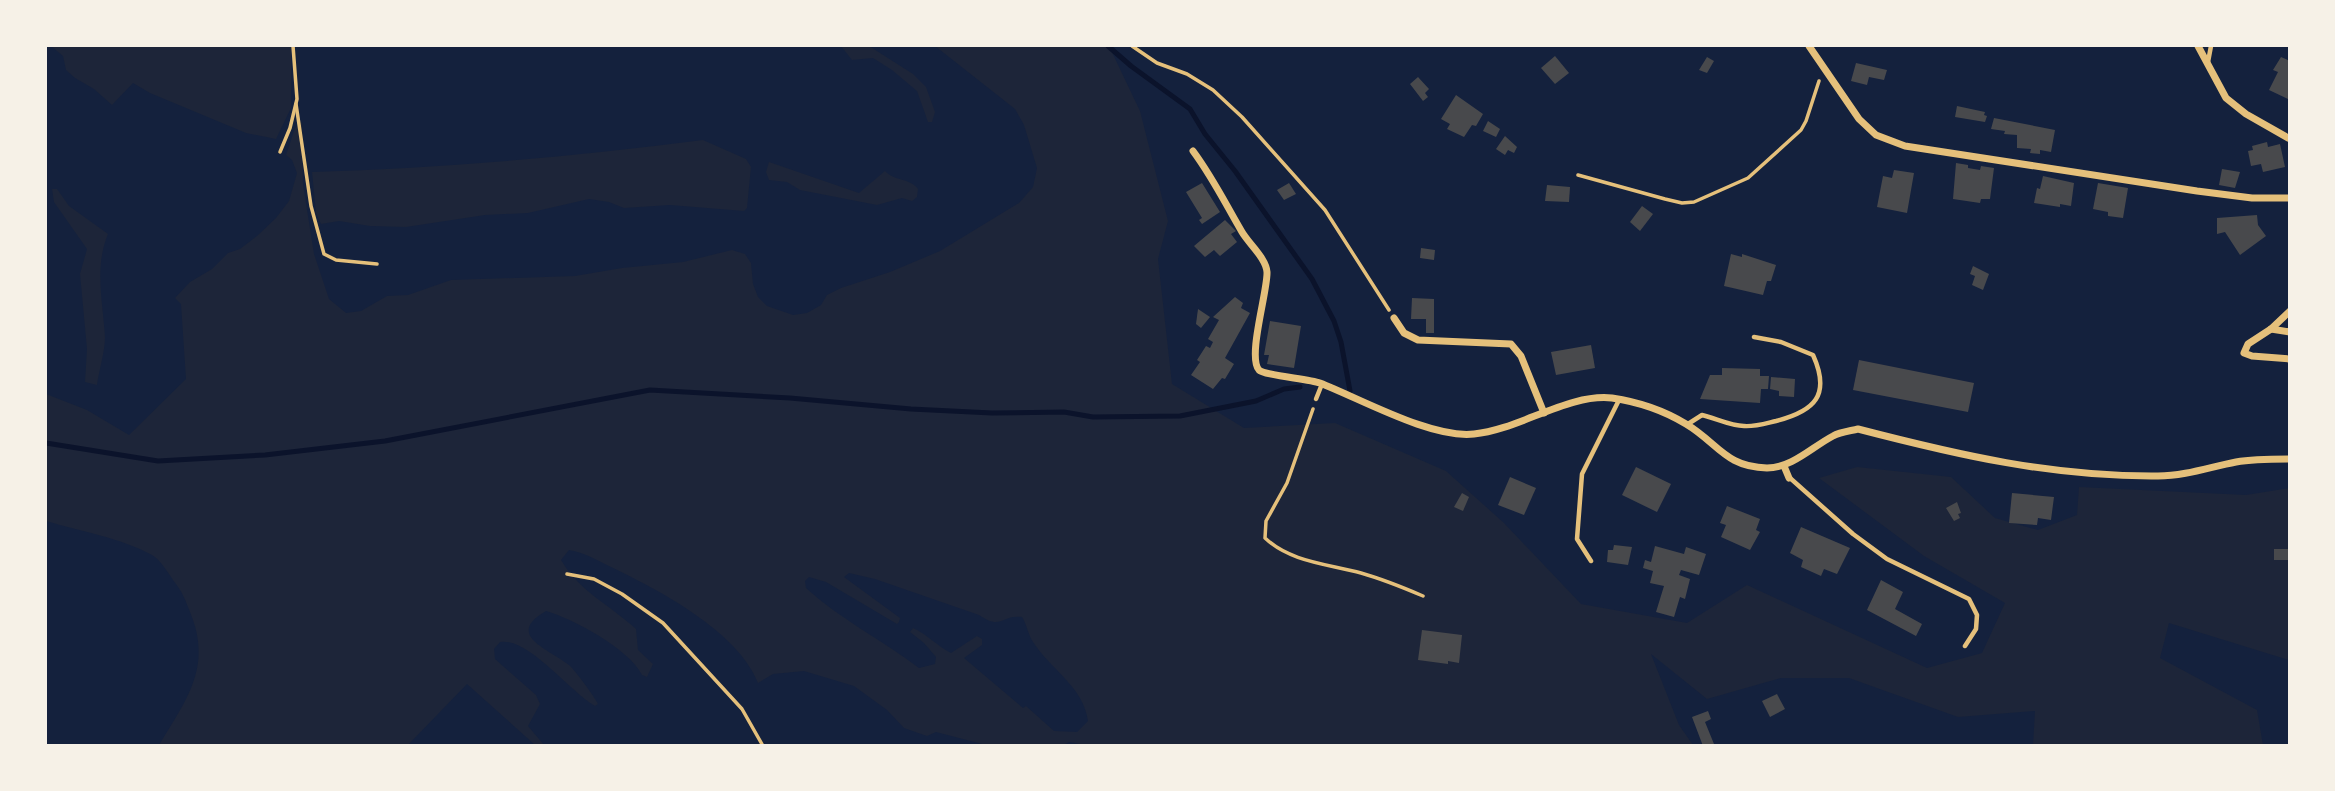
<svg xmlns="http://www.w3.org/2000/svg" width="2335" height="791" viewBox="0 0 2335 791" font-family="'Varela Round',sans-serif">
<rect width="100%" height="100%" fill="#14213d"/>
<g fill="#1d2539" fill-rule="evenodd">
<path d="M51,46H291V108L276,139L246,133L150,93L133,83L112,105L94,89L75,78L66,70L63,56Z"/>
<path d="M841,46H869L913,74L926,87L935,112L932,122H928L917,91L892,70L873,58L852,60Z"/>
<path d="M935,46H1109L1140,111L1168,221L1158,259L1172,384L1244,428L1335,423L1446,471L1504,523L1581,604L1687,623L1747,585L1927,668L1982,653L2005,603L1924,556L1819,478L1857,467L1951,477L1995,518L2038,530L2077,515L2079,487L2246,495L2289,488V660L2169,623L2160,658L2257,710L2263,745H2033L2035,711L1958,717L1849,678H1781L1707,699L1651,654L1679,725L1693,745L1090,746L1069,742L1062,746L986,745L936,732L927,736L904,728L887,710L854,686L804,671L773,674L758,683C738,631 657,589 609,566C595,559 585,553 569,550L561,560C579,591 610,605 636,629L638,650L653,664L647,677L642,675C629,649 574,619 546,611C504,635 549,649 569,665C574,669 595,697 598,704L595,706C569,691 528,637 500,642L494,649L495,659L536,695L540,704L528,726L544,745H535L467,684L408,745H159C186,700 213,667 190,612C186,602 183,593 176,584C169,575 162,561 152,555C121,538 80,531 46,521V394L87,410L129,435L186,379L181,304L175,298L190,282L212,269L228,253L240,249L257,236L276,218L289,201L297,173L292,160L286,155L295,128L302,122L303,184L314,254L329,299L346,313L361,311L387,296L408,295L451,280L575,276L622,268L683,262L732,250L745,254L751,263L753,284L758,297L767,306L793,315L807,313L821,305L827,295L841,288L890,272L940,251L1019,203L1033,187L1037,168L1024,125L1015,109ZM849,573L875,579L979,615C1002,631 1001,614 1022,617C1027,625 1028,635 1033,642C1051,670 1083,686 1088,721L1077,732L1054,731L1026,706L1023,708L964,658L982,645V639L977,636L951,653C937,646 927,634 913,628L910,632L924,643L936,657L935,664L919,668C882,640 840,619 806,588L805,581L809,577L826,582L897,624L899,622L900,618L844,577Z"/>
<path d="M703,140L746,159L751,167L747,208L744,211L670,205L624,208L609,202L589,199L528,213L485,215L406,227L370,226L339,221L321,224L316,213L312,172C443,168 573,157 703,140Z"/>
<path d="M769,162L859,193L885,171C894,181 910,178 918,189L917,197L912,201L902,198L877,205L800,190L787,182L769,180L766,172Z"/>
<path d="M52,189H57L69,206L108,234C94,268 103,301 105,337C105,352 99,370 97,385L85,382L87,349L80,274L87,249L54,202Z"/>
</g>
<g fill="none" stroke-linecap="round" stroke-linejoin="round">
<g stroke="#0b132b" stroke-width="5">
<path d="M1108,46L1131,66L1190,109L1205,134L1235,171L1312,279L1334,321L1341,342L1350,391"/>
<path d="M46,443L158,461L265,455L385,441L650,390L790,398L911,409L992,413L1064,412L1093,417L1180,416L1256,401L1284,389L1300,387"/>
</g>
</g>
<g fill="#48494c">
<path d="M1555,56L1569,73L1555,84L1541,68Z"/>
<path d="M1707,57L1714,61L1707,73L1699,70Z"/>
<path d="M2281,57L2290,61V100L2269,90L2278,72L2273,70Z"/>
<path d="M1856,63L1887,70L1884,80L1869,77L1867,85L1851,81Z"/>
<path d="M1418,77L1429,89L1425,93L1428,97L1423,101L1410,84Z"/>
<path d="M1456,95L1483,114L1476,126L1472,125L1464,137L1447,129L1450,124L1441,119Z"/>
<path d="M1957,106L1985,112L1984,115L1987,116L1985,122L1955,117Z"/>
<path d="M1994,118L2055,130L2051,152L2040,150V154L2030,153L2031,149L2017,148V135L2004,134L2005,131L1991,129Z"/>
<path d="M1488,121L1500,129L1496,137L1483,131Z"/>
<path d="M1505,136L1517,147L1514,153L1508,150L1505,155L1496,149Z"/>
<path d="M2267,142L2268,147L2280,144L2285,167L2263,172L2261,164L2251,166L2248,151L2253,150L2252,146Z"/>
<path d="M1956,163L1968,165V168L1980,170L1981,166L1994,168L1990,199H1981L1980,203L1953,199Z"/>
<path d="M2222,169L2240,172L2235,188L2219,185Z"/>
<path d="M1894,170L1914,173L1907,213L1877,207L1883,176L1892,178Z"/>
<path d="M2043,176L2074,183L2071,206L2060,204V207L2034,203L2037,188L2040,189Z"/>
<path d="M1202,183L1220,212L1202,224L1199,220L1202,218L1186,192Z"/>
<path d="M1289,183L1296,194L1284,200L1277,190Z"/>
<path d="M2098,183L2128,188L2123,218L2108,216V212L2093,209Z"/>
<path d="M1547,185L1570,187L1569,202L1545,201Z"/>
<path d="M1642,206L1653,214L1640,231L1630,222Z"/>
<path d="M2257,215L2258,225L2266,236L2240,255L2225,232L2217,234V218Z"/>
<path d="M1225,220L1236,231L1231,234L1237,242L1220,256L1214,250L1205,257L1194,246Z"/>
<path d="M1421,248L1435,250L1434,260L1420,258Z"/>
<path d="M1731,254L1742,257V254L1776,265L1771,281H1767L1763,295L1724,286Z"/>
<path d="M1973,266L1989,274L1983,290L1972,285L1975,276L1970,274Z"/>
<path d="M1235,297L1243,303L1241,308L1250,313L1225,358L1234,364L1225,379L1222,378L1213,389L1191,375L1200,362L1197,360L1206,346L1210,348L1213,342L1208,339L1219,320L1213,317Z"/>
<path d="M1412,298L1434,299V333H1426V319H1411Z"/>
<path d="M1198,309L1210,317L1201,328L1196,324Z"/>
<path d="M1270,321L1301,326L1294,368L1267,364L1269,355H1264Z"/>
<path d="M1591,345L1595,368L1556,375L1551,352Z"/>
<path d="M1859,360L1974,383L1968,412L1853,390Z"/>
<path d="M1722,368L1760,369V376H1769L1768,389H1761L1760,403L1700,399L1710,375H1722Z"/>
<path d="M1771,377L1795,379L1794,397L1779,396V391L1770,389Z"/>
<path d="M1636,467L1671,484L1657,512L1622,495Z"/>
<path d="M1510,477L1536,488L1524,515L1498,505Z"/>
<path d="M1462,493L1469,497L1463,511L1454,507Z"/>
<path d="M2012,493L2054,497L2051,520L2038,518L2037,525L2009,523Z"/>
<path d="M1957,502L1961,513L1958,514L1960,518L1954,521L1946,508Z"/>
<path d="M1727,506L1760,519L1756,530L1760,532L1750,550L1721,537L1726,525L1720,523Z"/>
<path d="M1801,527L1850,548L1837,574L1824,569L1821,576L1801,567L1803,560L1790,553Z"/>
<path d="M1614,545L1632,547L1628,565L1607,562L1608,550H1613Z"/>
<path d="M1655,546L1684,554L1686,547L1706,554L1699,575L1681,570L1679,575L1690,579L1685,599L1680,597L1674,617L1656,612L1664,586L1650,583L1653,571L1643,568L1645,560L1651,562Z"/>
<rect x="2274" y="549" width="14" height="11"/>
<path d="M1881,580L1903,592L1895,609L1922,624L1916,636L1867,610Z"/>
<path d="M1422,630L1462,635L1459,663L1448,661V664L1418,660Z"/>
<path d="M1777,694L1785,709L1770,717L1762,701Z"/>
<path d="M1708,711L1711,719L1705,722L1714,744L1703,746L1692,717Z"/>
</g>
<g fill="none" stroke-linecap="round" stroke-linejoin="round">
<g stroke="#e5c07b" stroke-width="3.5">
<path d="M1132,46L1157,63L1187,74L1213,90L1242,117L1325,210L1389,310"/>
<path d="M296,104L311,206L324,254L336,260L377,264"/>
<path d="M280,152L290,128L297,99L293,46"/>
<path d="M1578,175L1665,199L1682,203L1694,202L1748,178L1801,130L1806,121L1819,81"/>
<path d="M1313,409L1287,483L1266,521L1265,538C1290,562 1328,564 1361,573C1382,579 1402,587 1423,596"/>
<path d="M567,574L594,579L622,594L663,623L742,709L763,746"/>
</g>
<g stroke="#e5c07b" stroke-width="4.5">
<path d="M2208,62L2211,46"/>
<path d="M1316,399L1322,384"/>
<path d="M1688,424L1702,415C1715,418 1731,426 1744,426C1754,427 1767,423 1776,421C1815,411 1831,395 1813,355L1781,342L1754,337"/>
<path d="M1790,478L1853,534L1887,559L1969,599L1977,615L1976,629L1965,646"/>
<path d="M1591,561L1577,539L1582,474L1619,400"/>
</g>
<g stroke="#e5c07b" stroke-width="7">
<path d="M1809,46L1859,119L1876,135L1905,146L2197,191L2252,198H2290"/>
<path d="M2198,46L2226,98L2246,114L2290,139"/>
<path d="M1193,151C1213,178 1225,203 1242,232C1249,244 1266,258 1267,272C1268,290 1247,357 1259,370C1263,375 1308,379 1320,383C1361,399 1432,439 1474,434C1518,430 1569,393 1612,398C1639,402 1663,410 1686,424C1718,443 1725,467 1767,468C1792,468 1812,447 1833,436C1840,432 1850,431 1858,429C1958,455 2053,477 2158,476C2185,476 2210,467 2236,462C2253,459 2272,459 2290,459"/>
<path d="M2290,311L2271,329L2248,344L2244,353L2252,356L2290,359"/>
<path d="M1394,318L1404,333L1418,340L1511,344L1521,356L1544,413"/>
<path d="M2271,329L2290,332"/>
<path d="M1784,466L1789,478"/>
</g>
</g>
<rect width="2335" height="791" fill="none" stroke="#f6f1e7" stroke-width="94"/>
</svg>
